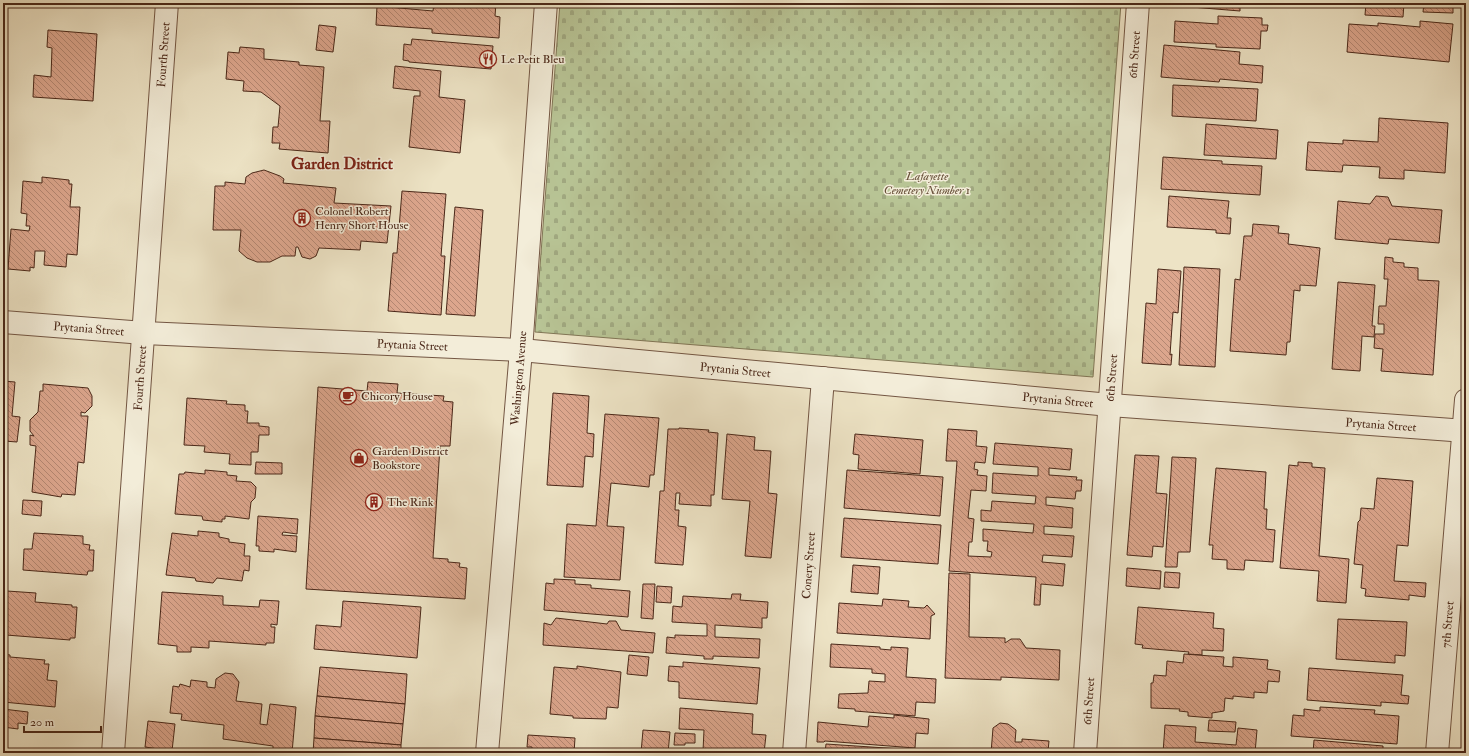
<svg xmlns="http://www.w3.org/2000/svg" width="1469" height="756" viewBox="0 0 1469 756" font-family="'IM FELL Double Pica',serif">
<defs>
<pattern id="cemetery-stones" width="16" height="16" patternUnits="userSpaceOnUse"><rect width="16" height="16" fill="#b8c495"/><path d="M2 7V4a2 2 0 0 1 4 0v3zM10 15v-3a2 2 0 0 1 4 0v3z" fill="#a0a880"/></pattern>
<pattern id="building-back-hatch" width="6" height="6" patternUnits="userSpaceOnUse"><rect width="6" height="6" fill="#dca68d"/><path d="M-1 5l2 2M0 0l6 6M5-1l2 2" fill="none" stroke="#b48772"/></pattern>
</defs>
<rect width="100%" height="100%" fill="#ede3c5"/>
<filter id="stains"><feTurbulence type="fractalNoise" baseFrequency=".005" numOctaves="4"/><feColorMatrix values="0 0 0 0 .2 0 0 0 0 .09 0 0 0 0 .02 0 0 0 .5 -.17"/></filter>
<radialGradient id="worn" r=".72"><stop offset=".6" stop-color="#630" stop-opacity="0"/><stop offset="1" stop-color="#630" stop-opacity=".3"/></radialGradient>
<path fill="url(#cemetery-stones)" stroke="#817656" d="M560,3H1121L1093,377L535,332Z"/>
<g fill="url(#building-back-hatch)" stroke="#4a2718">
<path d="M434,3H496L495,16L500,17L499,38L432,33V29L376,25L377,6L433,11Z"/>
<path d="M1168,3H1240V11L1167,5Z"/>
<path d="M1366,3H1404L1403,17L1365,15Z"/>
<path d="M1416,3H1453V13L1423,12L1424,3Z"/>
<path d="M1218,16L1262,18V25H1268L1267,31H1261L1260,49L1216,47V44L1174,42L1175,21L1218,24Z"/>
<path d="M1420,21L1453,24L1449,62L1347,52L1349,24L1378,26V23L1420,27Z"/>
<path d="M319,25L336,27L333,52L316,50Z"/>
<path d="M48,30L97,34L93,101L33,97L34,75L51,77L52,48L47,47Z"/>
<path d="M412,39L493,46L491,69L409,62V61L403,60L404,44L411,45Z"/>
<path d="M1164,45L1240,52L1239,64L1263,66L1262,83L1220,79L1219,82L1161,77Z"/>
<path d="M240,47L264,49V59L299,62V65L324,67L320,121H330L328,153L279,149L280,143H272L273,127H278L280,106L261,92L243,91L244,81L226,79L228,52L239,53Z"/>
<path d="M395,66L441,71L439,97L465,100L460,153L409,147L414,96H420V91L393,88Z"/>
<path d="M1173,85L1258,89L1256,121L1172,116Z"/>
<path d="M1379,118L1448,123L1445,173L1404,170V179L1379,178L1380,167L1343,165L1342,172L1306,170L1308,142L1343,144V140L1378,142Z"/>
<path d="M1206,124L1278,130L1276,159L1204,155Z"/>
<path d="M3,134H6L3,167Z"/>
<path d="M1163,157L1222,161V164L1262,166L1260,195L1161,189Z"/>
<path d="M264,170L280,176L284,179L283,183L336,188L334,203L391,206L387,243L361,241L360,250L319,248L316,256L310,259L302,257L298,247H296L295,256H282L270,262H257L247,258L239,251L241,230H213L215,186H225V182L245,184L246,177L252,173Z"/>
<path d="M42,177L69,180V184H72L70,207H80L77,255L67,254L66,267L44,265L45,251H35L34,268L30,267V271L8,269L11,229L29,231L30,226H26L27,214L21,213L23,181L42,183Z"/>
<path d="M402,191L446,194L441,256H445L441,315L388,311L393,253H397Z"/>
<path d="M1169,196L1229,201L1227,218H1231L1230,234L1216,233V230L1167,227Z"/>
<path d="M1376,196L1388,197L1392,206L1442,210L1439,243L1389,239L1388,244L1335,239L1338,201L1370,204Z"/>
<path d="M455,207L483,210L475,316L446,314Z"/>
<path d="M1253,224L1279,226L1278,233L1289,234L1288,244L1320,248L1316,286L1300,285V291L1294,290L1290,342H1287L1286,355L1230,351L1235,279L1240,280L1244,236H1252Z"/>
<path d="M1385,257L1393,258V262L1404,263V267L1418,268V280L1439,281L1433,375L1381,371L1383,349L1374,348L1375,334H1384V324H1378L1379,306H1386L1388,279H1384Z"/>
<path d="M1184,267L1220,269L1215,367L1179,365Z"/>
<path d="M1158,269L1181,271L1178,313L1173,312L1170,355L1172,354L1171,365L1142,363L1146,303L1156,304Z"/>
<path d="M1338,282L1375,285L1372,326H1375L1374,337L1362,336L1360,371L1332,369Z"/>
<path d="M3,381L15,382L12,416L20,417L17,442L4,441L3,448Z"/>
<path d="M368,382L398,384L397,393L444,396L443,401L453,402L450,446H440L433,558L448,559V562L460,563L459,567L467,568L465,599L306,589L318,387L367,391Z"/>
<path d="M43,384L88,388L92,396V406L85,413L81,412V416H88L84,463L78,462L75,495L62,494L61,497L32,492L36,446L30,445V435L34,436L30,431V420L38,412L40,391H43Z"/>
<path d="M553,393L589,396L587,433L594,434L593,457L585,456L583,487L547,485Z"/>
<path d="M187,398L227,401L226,404L245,405V411H248L247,423H259V426L269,427V435H259L258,452H251V465L229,464L230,454L204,452L205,446L184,445Z"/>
<path d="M605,414L659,418L654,475H650L649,487L611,483L607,526L624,527L620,580L564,577L567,524L596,526Z"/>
<path d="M679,428L709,430L708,432L718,433L714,495H711V506L679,504L680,493H676L675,510H679L678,526L686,527L683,565L655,563L660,491H664L668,429H679Z"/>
<path d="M948,429L977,431L976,446L987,447L985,463L975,462L974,469L978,470L977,475L987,476L986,491L971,490L968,518L974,519L972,542H969L968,556L991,557L992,552L987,551L988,541H983V529L1033,533L1034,524L981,521V510L991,511L992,501L1035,504L1036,496L992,493L993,473L1038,476V467L993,464L995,443L1072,449L1070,470L1049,468V475L1077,477L1076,480H1082L1081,491H1076L1075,499L1046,497V505L1073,508L1072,528L1044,526V534L1074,536L1072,557L1043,555L1042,562L1065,564L1063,586L1041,584L1040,605H1034L1036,577L949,571L957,461H946Z"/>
<path d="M727,434L755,437L754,450L771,451L768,493L777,494L771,558L745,556L750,501L722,499Z"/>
<path d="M855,434L923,440L920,474L858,469L859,455L853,454Z"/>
<path d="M1135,455L1159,456L1156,493L1167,494L1163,547L1153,546L1152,557L1127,555Z"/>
<path d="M1172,457L1196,458L1190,552H1178L1177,567H1165Z"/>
<path d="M256,462L282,463V474H255Z"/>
<path d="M1298,462L1312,463V467L1325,468L1319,556L1349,559L1346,603L1317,601L1319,571L1280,568L1289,465L1298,466Z"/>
<path d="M1216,468L1266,472L1264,509H1267L1266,529L1275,530L1273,562L1245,560L1244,570L1227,569V560L1212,559L1213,545H1209Z"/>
<path d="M205,470L227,472V475L237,476L236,481L251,482L256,487L255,498L251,502L249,519L225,516V519H222V522L203,520L202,516L175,514L179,474H184L185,472L205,474Z"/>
<path d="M847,470L943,477L940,516L844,508Z"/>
<path d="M1377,478L1413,481L1408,546L1397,545L1394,581L1426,583L1425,597L1409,595V600L1365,596L1366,589L1361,588L1363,565L1354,564L1358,522L1360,520L1361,508L1374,509Z"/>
<path d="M23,500L42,501L41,516L22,514Z"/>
<path d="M258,516L298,519L297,534L283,532L282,535L297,536L296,552L274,549V552L259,551V546H256Z"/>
<path d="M844,518L941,525L938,564L841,557Z"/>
<path d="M198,531L219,533V537L229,539V542L245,544L244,556H250L249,571L244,570L242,581L217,578L213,583L196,581L195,578L166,575L172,533L198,536Z"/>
<path d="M34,533L83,536V544L90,545L89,550H94L93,571H88L87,575L23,570L24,549H32Z"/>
<path d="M853,565L880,567L878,594L851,592Z"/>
<path d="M1127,568L1161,571L1160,589L1126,586Z"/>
<path d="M1165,572L1180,573L1179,588L1164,587Z"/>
<path d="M949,573L970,574L969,637L1005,638V643L1011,639H1020L1026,648L1060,650L1059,680L1001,677V680L945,678Z"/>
<path d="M554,579L575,580V584L591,585V588L630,591L628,617L544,610L546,583L554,584Z"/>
<path d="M643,584H655L653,619L641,618Z"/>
<path d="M657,586L672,587L671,603L656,602Z"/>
<path d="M7,591L36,593L35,602L72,605V607H77L75,638H70V640L6,635V631L3,630V606H6Z"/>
<path d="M162,592L223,596V605L259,607L260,600L279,601L277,625L271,624V627H275L274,643H266V645L209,641V648L191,647V652H177V646L158,644Z"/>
<path d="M732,594H741L740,600L768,602L767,618H762V628L715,625V637L760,639L759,658L713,656V659H704V656L666,653L667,637L675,638V635L707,636V624L672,622L673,606L682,607L683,596L731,599Z"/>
<path d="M883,599L909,601L908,607L924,608L927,605L935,614L931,616L930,639L837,633L839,603L882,606Z"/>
<path d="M343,601L421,607L417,658L314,649L316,625L341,627Z"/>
<path d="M1138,607L1214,613L1213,628L1224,629L1223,651L1202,650V655L1188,654L1189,652L1142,648L1143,645L1135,644Z"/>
<path d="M556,618L607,624L609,621H616L621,630L655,633L653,653L543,645L544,623L551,625Z"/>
<path d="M1338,619L1407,622L1405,656L1395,655V663L1336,659Z"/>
<path d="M831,644L880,647V649L891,650V647L908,648L906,677L936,679L935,703L916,702L915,716L855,711V709L838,708L839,694L868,693L869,681L885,682V674L872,673V669L830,667Z"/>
<path d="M3,654L10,655V657L45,660L44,664H49L47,680L57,681L55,707L3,702Z"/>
<path d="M1184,654L1224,657L1223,666L1233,667V657L1268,660L1267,669L1280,671L1279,682L1268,681L1267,693L1254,692V698L1233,696V699L1225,698L1224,711L1212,713V718L1188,716V712L1179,711L1180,709L1151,708V683H1153L1154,675L1166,676L1167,661L1183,663Z"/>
<path d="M629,655L649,657L647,676L627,674Z"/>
<path d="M683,662L760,668L757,704L679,698V682L668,681L669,666L683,667Z"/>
<path d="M577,666L621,672L618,708L607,707L606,719L573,718V716L550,714L554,667L577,669Z"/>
<path d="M320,667L407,674L405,704L317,696Z"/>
<path d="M1309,668L1403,675L1401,695L1409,696L1408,704L1381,702V706L1307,700Z"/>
<path d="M225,673L233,674L239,682L236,701L262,704L260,724L267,725L270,704L296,707L292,753L273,752V746L223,739L224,725L181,720L182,714L170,713L173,686L179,687L180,684L190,687L191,680L207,682V687L215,688L216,679Z"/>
<path d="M317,696L405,704L403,724L315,716Z"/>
<path d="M1320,707L1375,710L1374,714L1399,716L1397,744L1291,736L1293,715L1304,716V709L1320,711Z"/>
<path d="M680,708L753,714L752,734L766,735L764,753L703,751L704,730L679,729Z"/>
<path d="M3,709L28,712L27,724L18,723V729L3,727Z"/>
<path d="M894,715L929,719L928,734L916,733L915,748L825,741L824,742H817L818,722L868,727L869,716L894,718Z"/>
<path d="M315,716L403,724L401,745L314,738Z"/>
<path d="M1209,720L1236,722L1235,732L1208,731Z"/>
<path d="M148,721L175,724L172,751L145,747Z"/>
<path d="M1000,723L1008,724L1016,730L1015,742H1022V739L1049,741L1048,751L1051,753H991L993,728Z"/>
<path d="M1165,725L1196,727L1195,742L1236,745L1238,728L1257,730L1255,753H1163Z"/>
<path d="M643,730L670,732L668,753H641Z"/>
<path d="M675,733L695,734V743H685V745H674Z"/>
<path d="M528,735L575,738L574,753H532V747H527Z"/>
<path d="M314,738L401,745V753H313Z"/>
<path d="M1314,740L1383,746V753H1313Z"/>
<path d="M826,744L916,750V753H825Z"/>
<path d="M951,750L986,753H951Z"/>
</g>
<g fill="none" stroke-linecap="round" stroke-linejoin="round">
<g stroke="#735643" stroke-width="24">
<g id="street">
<path id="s1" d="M3,322L144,333L521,350L1110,405L1466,431"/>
<path id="s2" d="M113,753L167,3"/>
<path id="s3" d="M487,753L521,350L546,3"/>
<path id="s4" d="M794,753L823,378"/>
<path id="s5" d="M1085,753L1138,3"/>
<path id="s6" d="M1437,753L1466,400"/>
</g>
</g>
<use href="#street" stroke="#f3edd9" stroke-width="22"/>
</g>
<defs>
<g id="restaurant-ring" transform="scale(0.9)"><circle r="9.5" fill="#f3edd9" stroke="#8f2418" stroke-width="1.5"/><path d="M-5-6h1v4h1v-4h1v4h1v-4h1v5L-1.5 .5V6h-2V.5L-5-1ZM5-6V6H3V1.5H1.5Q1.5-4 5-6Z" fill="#8f2418"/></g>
<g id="building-ring" transform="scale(0.9)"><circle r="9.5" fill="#f3edd9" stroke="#8f2418" stroke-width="1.5"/><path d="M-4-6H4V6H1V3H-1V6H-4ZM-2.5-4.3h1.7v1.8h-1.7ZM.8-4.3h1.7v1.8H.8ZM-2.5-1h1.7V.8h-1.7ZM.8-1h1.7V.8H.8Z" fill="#8f2418"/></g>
<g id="cafe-ring" transform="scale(0.9)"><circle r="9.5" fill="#f3edd9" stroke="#8f2418" stroke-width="1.5"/><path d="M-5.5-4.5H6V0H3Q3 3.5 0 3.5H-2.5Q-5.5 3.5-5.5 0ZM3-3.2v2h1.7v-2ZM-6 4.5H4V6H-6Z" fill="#8f2418"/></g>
<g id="shop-ring" transform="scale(0.9)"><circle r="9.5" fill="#f3edd9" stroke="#8f2418" stroke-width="1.5"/><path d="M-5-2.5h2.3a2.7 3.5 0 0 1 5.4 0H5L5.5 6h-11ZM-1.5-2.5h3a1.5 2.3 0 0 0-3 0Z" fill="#8f2418"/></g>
</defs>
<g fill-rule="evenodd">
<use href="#restaurant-ring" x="488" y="59"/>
<use href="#building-ring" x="302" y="218"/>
<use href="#cafe-ring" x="348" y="396"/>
<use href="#shop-ring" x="359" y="458"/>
<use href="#building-ring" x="374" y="502"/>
</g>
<g text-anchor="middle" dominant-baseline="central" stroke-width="3" stroke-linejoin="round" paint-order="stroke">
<g font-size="12" fill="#4a2718" stroke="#f3edd9">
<text stroke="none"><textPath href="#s2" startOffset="700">Fourth Street</textPath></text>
<text stroke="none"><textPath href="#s5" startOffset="700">6th Street</textPath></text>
<text stroke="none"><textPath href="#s1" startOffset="86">Prytania Street</textPath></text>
<text stroke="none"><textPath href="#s1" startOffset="410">Prytania Street</textPath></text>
<text stroke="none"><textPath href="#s1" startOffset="734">Prytania Street</textPath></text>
<text stroke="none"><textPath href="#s2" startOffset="376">Fourth Street</textPath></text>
<text stroke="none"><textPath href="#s3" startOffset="376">Washington Avenue</textPath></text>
<text stroke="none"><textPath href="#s5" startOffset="376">6th Street</textPath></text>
<text stroke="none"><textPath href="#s1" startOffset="1058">Prytania Street</textPath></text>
<text stroke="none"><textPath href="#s1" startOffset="1382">Prytania Street</textPath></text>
<text stroke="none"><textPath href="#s4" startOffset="188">Conery Street</textPath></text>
<text stroke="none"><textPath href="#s6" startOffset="129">7th Street</textPath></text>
<text stroke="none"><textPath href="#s5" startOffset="52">6th Street</textPath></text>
</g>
<g font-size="12" fill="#4a2718" stroke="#f3edd9" text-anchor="start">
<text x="501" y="59">Le Petit Bleu</text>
<text x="315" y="211">Colonel Robert<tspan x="315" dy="14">Henry Short House</tspan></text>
<text x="361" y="396">Chicory House</text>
<text x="372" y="451">Garden District<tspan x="372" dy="14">Bookstore</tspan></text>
<text x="387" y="502">The Rink</text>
</g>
<g font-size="12" font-style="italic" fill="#664e37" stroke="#f3edd9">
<text x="927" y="176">Lafayette<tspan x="927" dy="14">Cemetery Number 1</tspan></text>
</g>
<g font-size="16" font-weight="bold" fill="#7a1f14" stroke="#f3edd9">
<text x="342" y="164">Garden District</text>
</g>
</g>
<rect width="1469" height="756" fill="none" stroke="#ede3c5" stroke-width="16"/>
<rect x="4" y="4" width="1461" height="748" fill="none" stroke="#4a2718" stroke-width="2"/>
<rect x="8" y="8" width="1453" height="740" fill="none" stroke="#4a2718"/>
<path d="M24 726v6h77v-6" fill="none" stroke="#4a2718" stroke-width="2"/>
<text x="30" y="726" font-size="12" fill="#4a2718" stroke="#f3edd9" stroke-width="3" paint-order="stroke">20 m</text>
<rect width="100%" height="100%" filter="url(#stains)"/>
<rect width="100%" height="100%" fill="url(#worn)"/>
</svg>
